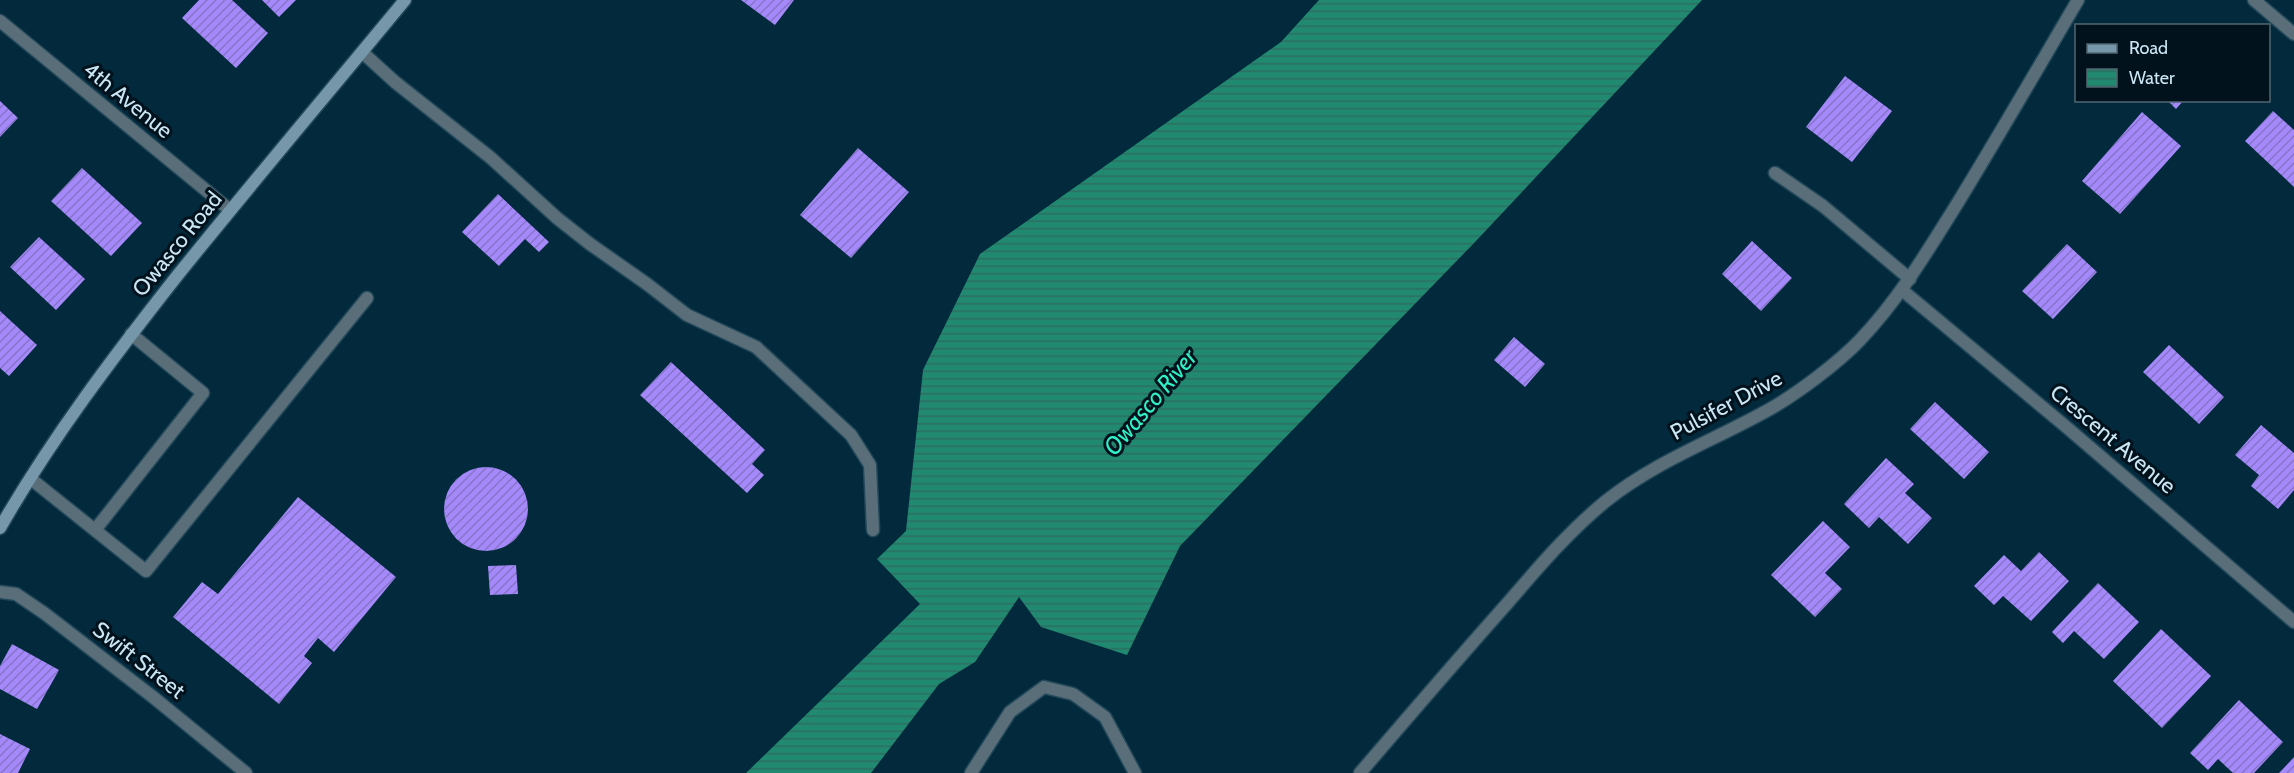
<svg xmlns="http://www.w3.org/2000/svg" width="2294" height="773" viewBox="0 0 2294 773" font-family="Cabin,sans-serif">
<defs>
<pattern id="water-rules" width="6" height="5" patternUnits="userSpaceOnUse" patternTransform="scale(1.5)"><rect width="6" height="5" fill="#228971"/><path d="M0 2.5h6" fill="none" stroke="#2d6e61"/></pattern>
<pattern id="building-hatch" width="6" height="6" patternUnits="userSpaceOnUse" patternTransform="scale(1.5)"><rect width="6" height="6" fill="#a589fb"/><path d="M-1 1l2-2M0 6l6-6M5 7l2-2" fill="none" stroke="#8675c6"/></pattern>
</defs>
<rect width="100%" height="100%" fill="#022a3c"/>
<path fill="url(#water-rules)" d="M1319,0H1702L1475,242L1180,546L1127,655L1041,627L1019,597L975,662L939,684L871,773H746L920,604L877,559L906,531L923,370L980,254L1281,42Z"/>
<g fill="url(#building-hatch)">
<path d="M199,0H232L268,33L236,68L182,18Z"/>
<path d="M262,0H296L279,17Z"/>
<path d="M741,0H794L775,25Z"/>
<path d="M1845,76L1892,111L1852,162L1806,127Z"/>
<path d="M2167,100H2184L2176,109Z"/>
<path d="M0,101L18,118L0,137Z"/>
<path d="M2273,111L2294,130V187L2245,141Z"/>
<path d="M2142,112L2181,146L2120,214L2082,181Z"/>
<path d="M858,148L909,192L851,258L800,215Z"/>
<path d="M82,168L142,223L111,256L51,201Z"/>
<path d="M498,194L549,242L539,252L525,239L499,266L462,232Z"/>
<path d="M39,237L85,279L56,310L10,267Z"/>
<path d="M1752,241L1792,278L1761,311L1722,274Z"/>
<path d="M2067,244L2097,272L2053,319L2022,291Z"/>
<path d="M0,311L37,345L9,376L0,368Z"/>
<path d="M1514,337L1545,364L1525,387L1494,360Z"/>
<path d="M2169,345L2224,397L2199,424L2143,372Z"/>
<path d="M671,362L765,450L752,464L764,475L747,493L640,395Z"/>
<path d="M1935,402L1989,452L1964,479L1910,429Z"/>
<path d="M2261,425L2294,453V490L2278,509L2251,486L2259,475L2235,455Z"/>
<path d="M1886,458L1914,484L1905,493L1932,518L1908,544L1879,517L1869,528L1844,504Z"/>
<circle cx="486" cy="509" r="42"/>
<path d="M298,497L396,577L334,652L318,638L304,656L312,663L279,704L173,617L202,582L218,594Z"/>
<path d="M1823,521L1850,547L1825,573L1842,589L1815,617L1771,575Z"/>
<path d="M2039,552L2069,581L2031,621L2003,596L1994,605L1974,586L2004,555L2021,571Z"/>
<path d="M516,565L518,594L490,595L488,566Z"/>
<path d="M2098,583L2139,622L2104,659L2074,631L2063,643L2052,632Z"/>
<path d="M2161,629L2211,676L2162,728L2113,681Z"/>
<path d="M12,644L59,670L37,709L0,689V666Z"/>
<path d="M2239,700L2283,742L2254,773H2233L2218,759L2208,770L2190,753Z"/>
<path d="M0,734L30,749L18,773H0Z"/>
<path d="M2294,757V773H2279Z"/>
</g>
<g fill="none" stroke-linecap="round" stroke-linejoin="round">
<g stroke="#224859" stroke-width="15">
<g id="service">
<path d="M362,52L395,82L491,158L557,218L590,244L647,284L687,315L756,347L851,435L870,465L873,530"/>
<path d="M31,479L146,571L367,298"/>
<path d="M95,530L203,393L131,334"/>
<path d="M971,773L1010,712L1044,687L1073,694L1105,717L1135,773"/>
</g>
</g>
<g stroke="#224859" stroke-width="15">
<g id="minor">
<path d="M2254,0L2294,34"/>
<path d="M0,21L230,210"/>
<path d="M1775,173L1823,206L1910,279"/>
<path d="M1902,290L2064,425L2294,622"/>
<path d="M0,592L16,594L44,613L153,697L246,773"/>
<path d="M1360,773C1408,717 1456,661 1505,606C1537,569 1568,532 1606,501C1656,461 1715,440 1770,409C1798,393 1838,363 1860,340C1899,299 1927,252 1957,204C1998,137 2038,68 2078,0"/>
</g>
</g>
<g stroke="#224859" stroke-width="15">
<path id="secondary" d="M0,528C51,439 114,356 177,276C252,183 329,92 405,0"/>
</g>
<use href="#service" stroke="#5a6e7a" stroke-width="12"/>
<use href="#minor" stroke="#5a6e7a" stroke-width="12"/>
<use href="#secondary" stroke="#7697aa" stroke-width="12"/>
</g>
<g text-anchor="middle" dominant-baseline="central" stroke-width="6" stroke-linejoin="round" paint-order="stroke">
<g font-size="22" fill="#cce6f4" stroke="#01121c">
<text transform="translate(128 100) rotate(39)">4th Avenue</text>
<text transform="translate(177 244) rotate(-51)">Owasco Road</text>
<text transform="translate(1726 405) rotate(-28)">Pulsifer Drive</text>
<text transform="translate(2113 439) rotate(40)">Crescent Avenue</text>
<text transform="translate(139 660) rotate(38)">Swift Street</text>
</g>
<g font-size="24" font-style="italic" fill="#30f0c6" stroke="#01121c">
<text transform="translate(1150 402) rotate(-50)">Owasco River</text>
</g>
</g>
<rect x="2075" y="24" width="195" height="78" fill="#01121c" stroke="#526772" stroke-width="1.5"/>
<rect x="2087" y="44" width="30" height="9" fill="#7697aa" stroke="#526772" stroke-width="1.5"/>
<text x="2129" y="54" font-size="18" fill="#cce6f4">Road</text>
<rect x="2087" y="69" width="30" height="18" fill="url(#water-rules)" stroke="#526772" stroke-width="1.5"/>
<text x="2129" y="84" font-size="18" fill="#cce6f4">Water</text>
</svg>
